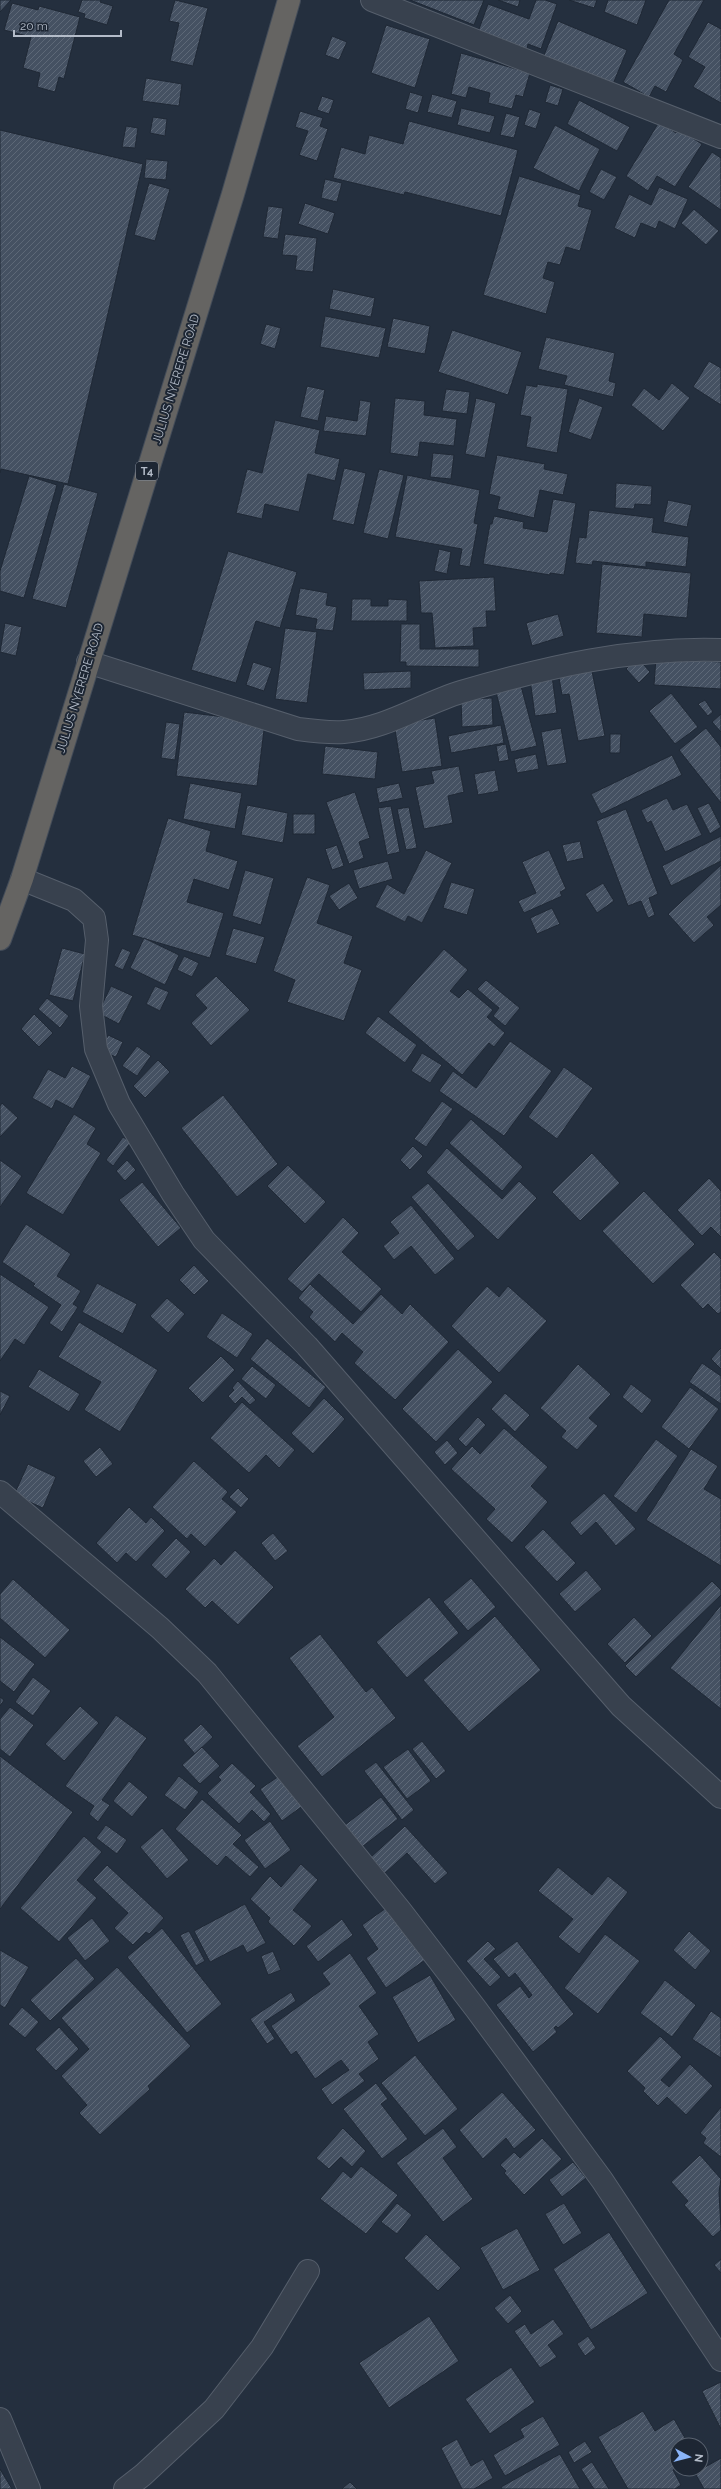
<svg xmlns="http://www.w3.org/2000/svg" width="721" height="2489" viewBox="0 0 721 2489" font-family="Raleway,sans-serif">
<defs>
<pattern id="building-hatch" width="6" height="6" patternUnits="userSpaceOnUse"><rect width="6" height="6" fill="#455162"/><path d="M-1 1l2-2M0 6l6-6M5 7l2-2" fill="none" stroke="#5d6877"/></pattern>
</defs>
<rect width="100%" height="100%" fill="#242f3e"/>
<g fill="url(#building-hatch)" stroke="#1f2835">
<path d="M0,0H11L0,12Z"/>
<path d="M82,0H101L100,2L113,6L107,25L84,18L85,14L78,12Z"/>
<path d="M175,0L208,8L193,66L170,61L179,23L169,21Z"/>
<path d="M410,0H484L474,25Z"/>
<path d="M498,0H520L518,7Z"/>
<path d="M536,0H545L557,4L541,49L528,44L527,49L478,32L488,4L529,19Z"/>
<path d="M569,0H597L594,8Z"/>
<path d="M608,0H646L637,25L604,12Z"/>
<path d="M669,0H704L674,54L683,60L666,92L655,86L649,97L623,82Z"/>
<path d="M12,3L38,10L39,6L80,17L64,79L59,77L55,92L37,87L40,73L23,68L31,37L4,30Z"/>
<path d="M558,21L627,50L611,89L542,60Z"/>
<path d="M708,22L721,29V103L693,87L705,67L688,57Z"/>
<path d="M386,25L430,39L415,88L371,73Z"/>
<path d="M332,36L347,42L339,60L325,55Z"/>
<path d="M461,53L530,73L523,97L516,95L512,109L488,103L490,93L469,87L466,98L451,94Z"/>
<path d="M146,78L182,84L179,106L142,101Z"/>
<path d="M550,85L563,89L558,106L545,102Z"/>
<path d="M410,92L423,96L418,113L405,109Z"/>
<path d="M432,94L457,101L452,118L427,112Z"/>
<path d="M322,96L334,100L329,114L317,110Z"/>
<path d="M579,100L630,127L617,151L567,124Z"/>
<path d="M461,108L495,116L490,133L457,125Z"/>
<path d="M529,109L541,113L536,129L524,125Z"/>
<path d="M300,111L323,118L320,126L328,129L317,161L299,155L308,131L295,127Z"/>
<path d="M506,113L520,117L514,138L500,135Z"/>
<path d="M153,117L167,119L165,136L150,133Z"/>
<path d="M409,121L518,150L501,216L405,192L404,195L333,178L341,147L365,154L369,135L403,144Z"/>
<path d="M659,122L676,133L678,129L702,144L675,187L657,176L648,191L626,176Z"/>
<path d="M555,125L600,149L579,191L533,168Z"/>
<path d="M126,126L138,128L135,148L122,147Z"/>
<path d="M0,130L143,164L68,484L1,469L0,473Z"/>
<path d="M712,152L721,158V210L688,187Z"/>
<path d="M146,159L168,161L166,180L144,178Z"/>
<path d="M601,169L617,177L604,200L589,192Z"/>
<path d="M519,176L581,195L578,206L592,210L580,251L566,247L560,265L548,262L543,278L555,282L546,314L483,295Z"/>
<path d="M325,179L342,183L337,202L321,198Z"/>
<path d="M149,183L170,189L155,241L134,235Z"/>
<path d="M659,187L688,199L675,229L659,221L656,229L641,223L635,238L614,228L629,194L651,205Z"/>
<path d="M305,203L335,213L328,234L298,224Z"/>
<path d="M268,206L283,208L278,239L263,237Z"/>
<path d="M694,209L719,231L706,245L681,223Z"/>
<path d="M285,234L317,238L313,272L295,270L297,256L282,255Z"/>
<path d="M333,289L375,298L371,317L329,309Z"/>
<path d="M325,316L386,328L379,358L320,347Z"/>
<path d="M393,318L430,326L425,354L387,347Z"/>
<path d="M266,324L281,328L275,349L260,344Z"/>
<path d="M452,330L522,352L508,395L438,372Z"/>
<path d="M546,337L615,353L609,381L616,383L613,397L564,385L567,376L538,369Z"/>
<path d="M709,361L721,368V405L693,387Z"/>
<path d="M672,383L690,398L663,431L631,405L644,388L659,400Z"/>
<path d="M537,384L568,389L557,453L526,447L531,417L520,415L526,385L537,387Z"/>
<path d="M307,386L325,390L318,421L300,417Z"/>
<path d="M446,389L470,392L467,414L442,411Z"/>
<path d="M395,398L425,401L424,415L457,419L454,446L420,442L418,457L390,453Z"/>
<path d="M476,398L496,403L485,458L465,454Z"/>
<path d="M579,398L603,407L591,440L568,432Z"/>
<path d="M360,400L371,402L366,436L323,431L326,416L357,421Z"/>
<path d="M275,420L320,430L315,453L340,459L335,481L308,474L299,512L265,504L262,519L236,513L247,469L262,473Z"/>
<path d="M433,453L454,455L451,479L430,477Z"/>
<path d="M497,455L545,464L544,469L568,474L563,495L540,490L534,518L497,509L500,497L489,494Z"/>
<path d="M344,468L366,473L354,525L332,520Z"/>
<path d="M379,469L404,475L388,539L363,533Z"/>
<path d="M407,475L480,490L474,523L478,524L470,567L459,565L462,549L395,537Z"/>
<path d="M29,476L57,485L24,598L0,591V571Z"/>
<path d="M616,483L652,486L651,505L635,504L634,509L615,508Z"/>
<path d="M64,484L98,493L66,608L32,599Z"/>
<path d="M553,499L576,503L564,575L550,573V575L483,564L490,524H492L494,516L524,522L523,528L547,532Z"/>
<path d="M668,500L692,505L687,527L663,522Z"/>
<path d="M589,510L654,518L652,532L689,537L686,567L646,562V567L593,561L592,565L575,563L579,537L586,538Z"/>
<path d="M439,549L451,552L447,574L434,571Z"/>
<path d="M228,551L297,572L280,628L256,621L236,683L191,670Z"/>
<path d="M602,564L691,573L687,618L644,614L642,637L596,633Z"/>
<path d="M494,577L496,611H486L487,627L473,628L474,646L435,648L432,613H421L419,581Z"/>
<path d="M300,588L328,593L326,605L337,607L333,631L315,629L317,619L295,615Z"/>
<path d="M352,599H371V606H388V599L407,600V621H351Z"/>
<path d="M558,614L564,636L532,646L526,623Z"/>
<path d="M5,623L22,627L16,656L0,652Z"/>
<path d="M401,624H420V649H479V667L406,666V662H400Z"/>
<path d="M285,628L317,632L307,703L275,699Z"/>
<path d="M638,658L650,672L639,683L626,669Z"/>
<path d="M656,658L721,662V689L654,685Z"/>
<path d="M253,662L272,668L264,691L246,685Z"/>
<path d="M591,666L605,736L578,741L569,694L562,695L558,672Z"/>
<path d="M411,671V688L364,690L363,673Z"/>
<path d="M552,676L557,713L535,716L530,679Z"/>
<path d="M521,686L537,746L511,752L496,692Z"/>
<path d="M671,693L698,727L675,744L649,711Z"/>
<path d="M492,698L493,725L462,727L461,699Z"/>
<path d="M705,700L713,712L708,716L698,704Z"/>
<path d="M184,712L265,722L257,786L176,776Z"/>
<path d="M721,714V732L712,722Z"/>
<path d="M435,718L442,766L402,772L394,724Z"/>
<path d="M166,722L180,724L175,760L161,758Z"/>
<path d="M501,725L504,743L451,753L448,736Z"/>
<path d="M561,728L567,763L547,766L541,732Z"/>
<path d="M706,728L721,747V803L679,750Z"/>
<path d="M610,734H621L620,753H610Z"/>
<path d="M506,744L509,760L499,762L496,746Z"/>
<path d="M325,746L378,752L375,779L322,774Z"/>
<path d="M536,754L539,769L517,773L514,759Z"/>
<path d="M672,755L682,775L601,814L591,794Z"/>
<path d="M459,766L464,792L448,796L453,823L424,829L415,787L434,783L431,771Z"/>
<path d="M495,770L499,791L478,795L474,774Z"/>
<path d="M190,783L242,793L235,829L183,819Z"/>
<path d="M399,783L403,798L379,803L376,788Z"/>
<path d="M355,792L370,838L359,842L364,858L349,864L326,802Z"/>
<path d="M667,798L673,810L687,804L702,835L665,852L651,821L647,823L641,810Z"/>
<path d="M709,803L721,827L710,834L697,808Z"/>
<path d="M247,805L288,813L283,843L241,835Z"/>
<path d="M391,806L400,852L387,855L378,808Z"/>
<path d="M409,807L417,848L406,850L397,809Z"/>
<path d="M626,809L658,894L649,898L655,915L648,918L641,901L628,906L596,821Z"/>
<rect x="293" y="814" width="22" height="20"/>
<path d="M168,818L211,831L206,851L238,861L229,890L194,879L187,902L224,913L210,958L132,935Z"/>
<path d="M721,836V861L671,886L662,866Z"/>
<path d="M580,841L584,858L567,862L562,845Z"/>
<path d="M337,845L344,866L332,870L325,849Z"/>
<path d="M426,850L452,863L422,923L408,916L405,922L375,907L387,884L404,894Z"/>
<path d="M549,850L566,889L560,892L562,896L524,913L518,901L536,893L522,862Z"/>
<path d="M388,861L393,879L359,889L353,870Z"/>
<path d="M721,865V905L707,917L714,925L694,943L668,914Z"/>
<path d="M245,870L274,878L261,925L232,916Z"/>
<path d="M307,877L330,885L317,923L353,936L344,963L362,970L344,1021L287,1002L295,980L273,971Z"/>
<path d="M451,882L475,889L467,915L443,908Z"/>
<path d="M349,883L358,898L339,910L329,896Z"/>
<path d="M603,883L614,901L597,913L585,894Z"/>
<path d="M552,908L560,924L537,934L530,918Z"/>
<path d="M233,928L265,937L256,964L225,955Z"/>
<path d="M144,938L179,955L165,985L130,968Z"/>
<path d="M62,948L85,954L73,1001L49,995Z"/>
<path d="M122,948L131,952L123,970L114,966Z"/>
<path d="M444,949L468,970L450,991L459,998L468,989L493,1010L487,1017L505,1033L494,1047L489,1043L462,1075L388,1012Z"/>
<path d="M184,956L199,963L192,977L177,970Z"/>
<path d="M216,976L250,1010L211,1046L191,1023L207,1008L195,995Z"/>
<path d="M486,980L520,1008L505,1026L493,1016L499,1008L477,989Z"/>
<path d="M111,986L133,996L119,1024L98,1013Z"/>
<path d="M155,986L169,992L160,1011L146,1004Z"/>
<path d="M47,998L69,1016L60,1028L38,1009Z"/>
<path d="M34,1014L53,1033L39,1047L21,1029Z"/>
<path d="M378,1016L417,1045L405,1063L365,1033Z"/>
<path d="M108,1035L123,1042L116,1057L101,1051Z"/>
<path d="M510,1041L552,1071L504,1136L439,1091L453,1071L476,1088Z"/>
<path d="M137,1046L151,1056L137,1076L122,1066Z"/>
<path d="M422,1053L442,1065L430,1083L411,1071Z"/>
<path d="M158,1060L170,1072L145,1098L133,1086Z"/>
<path d="M72,1066L91,1076L73,1109L56,1100L52,1109L32,1098L48,1069L65,1078Z"/>
<path d="M564,1067L593,1088L557,1139L528,1117Z"/>
<path d="M223,1095L278,1164L237,1197L181,1128Z"/>
<path d="M442,1101L453,1109L426,1147L414,1139Z"/>
<path d="M2,1103L18,1118L0,1137V1106Z"/>
<path d="M74,1114L96,1128L87,1144L101,1153L63,1215L26,1193Z"/>
<path d="M471,1119L523,1167L502,1191L449,1143Z"/>
<path d="M123,1137L131,1142L113,1166L106,1160Z"/>
<path d="M413,1146L423,1156L410,1170L400,1160Z"/>
<path d="M447,1148L502,1199L519,1181L537,1198L498,1240L426,1172Z"/>
<path d="M592,1153L620,1183L580,1221L552,1192Z"/>
<path d="M0,1160L22,1176L0,1207Z"/>
<path d="M127,1160L136,1170L125,1181L116,1171Z"/>
<path d="M288,1165L326,1202L305,1224L267,1186Z"/>
<path d="M709,1178L721,1191V1237L711,1227L702,1236L677,1210Z"/>
<path d="M142,1182L181,1228L158,1247L119,1200Z"/>
<path d="M428,1183L475,1236L458,1251L411,1197Z"/>
<path d="M644,1191L695,1244L653,1284L602,1231Z"/>
<path d="M411,1205L455,1259L435,1275L411,1246L394,1260L383,1246L399,1233L390,1222Z"/>
<path d="M343,1217L359,1233L342,1252L382,1289L361,1312L319,1274L302,1292L287,1279Z"/>
<path d="M26,1224L71,1254L57,1276L81,1291L73,1304L78,1307L62,1332L49,1323L61,1305L33,1286L35,1284L2,1262Z"/>
<path d="M714,1252L721,1259V1312L718,1314L708,1304L703,1309L680,1285Z"/>
<path d="M194,1265L209,1281L194,1295L179,1280Z"/>
<path d="M0,1274L49,1307L24,1345L15,1339L0,1361Z"/>
<path d="M97,1283L137,1304L123,1334L82,1312Z"/>
<path d="M310,1284L353,1324L381,1294L402,1314L410,1304L449,1342L395,1400L354,1363L363,1352L342,1333L335,1342L309,1317L313,1312L298,1298Z"/>
<path d="M487,1286L499,1297L508,1286L547,1321L499,1373L451,1326Z"/>
<path d="M167,1298L185,1314L168,1333L150,1316Z"/>
<path d="M222,1313L253,1334L237,1358L206,1337Z"/>
<path d="M79,1322L158,1370L120,1432L84,1410L101,1382L58,1357Z"/>
<path d="M267,1338L326,1387L309,1408L250,1359Z"/>
<path d="M721,1348V1369L711,1359Z"/>
<path d="M458,1349L493,1382L436,1442L402,1409Z"/>
<path d="M221,1356L235,1370L203,1403L188,1388Z"/>
<path d="M702,1363L721,1376V1404L689,1382Z"/>
<path d="M578,1364L611,1394L589,1418L598,1426L577,1450L561,1437L566,1431L540,1408Z"/>
<path d="M252,1366L276,1385L266,1399L241,1379Z"/>
<path d="M39,1369L80,1394L69,1412L28,1387Z"/>
<path d="M238,1381L256,1400L250,1405L242,1397L235,1404L228,1396L234,1390L232,1388Z"/>
<path d="M631,1384L652,1400L642,1414L622,1397Z"/>
<path d="M690,1387L719,1409L689,1449L661,1427Z"/>
<path d="M0,1391L10,1396L0,1415Z"/>
<path d="M505,1393L530,1415L515,1432L491,1409Z"/>
<path d="M324,1398L345,1419L313,1454L291,1433Z"/>
<path d="M242,1402L295,1450L279,1468L266,1455L249,1473L210,1438Z"/>
<path d="M478,1417L486,1425L466,1447L458,1439Z"/>
<path d="M504,1428L548,1467L531,1486L548,1502L512,1543L486,1519L495,1509L451,1469L472,1446L480,1454Z"/>
<path d="M656,1439L678,1456L636,1513L613,1496Z"/>
<path d="M447,1440L458,1453L445,1465L434,1452Z"/>
<path d="M100,1447L113,1464L96,1477L83,1461Z"/>
<path d="M691,1449L718,1466L704,1489L721,1499V1566L646,1520Z"/>
<path d="M194,1461L228,1492L222,1499L237,1512L205,1547L191,1534L187,1539L152,1507Z"/>
<path d="M28,1464L56,1477L43,1508L14,1495Z"/>
<path d="M238,1488L249,1499L241,1508L229,1497Z"/>
<path d="M604,1493L636,1529L616,1546L596,1522L581,1536L570,1523Z"/>
<path d="M129,1507L146,1523L151,1517L165,1531L136,1562L126,1553L117,1563L96,1543Z"/>
<path d="M543,1529L576,1563L557,1582L524,1547Z"/>
<path d="M273,1533L288,1551L275,1561L261,1543Z"/>
<path d="M176,1538L191,1552L166,1579L151,1565Z"/>
<path d="M235,1550L274,1587L238,1625L212,1601L205,1608L185,1589L214,1558L221,1565Z"/>
<path d="M586,1570L602,1589L575,1612L559,1594Z"/>
<path d="M471,1578L496,1607L468,1631L443,1602Z"/>
<path d="M13,1579L70,1630L45,1658L0,1618V1594Z"/>
<path d="M712,1581L721,1590V1595L636,1677L625,1666Z"/>
<path d="M429,1597L459,1633L407,1678L376,1642Z"/>
<path d="M721,1605V1709L670,1668Z"/>
<path d="M495,1616L541,1670L469,1732L423,1680Z"/>
<path d="M634,1617L652,1636L625,1663L607,1644Z"/>
<path d="M320,1634L366,1692L372,1687L396,1718L322,1777L297,1746L334,1717L289,1658Z"/>
<path d="M0,1637L35,1664L14,1692L0,1681Z"/>
<path d="M33,1677L51,1691L33,1716L15,1702Z"/>
<path d="M0,1697L4,1700L0,1706Z"/>
<path d="M80,1706L99,1723L64,1761L45,1744Z"/>
<path d="M10,1707L34,1725L10,1757L0,1749V1719Z"/>
<path d="M116,1715L147,1738L102,1800L110,1805L98,1822L89,1814L94,1806L65,1786Z"/>
<path d="M201,1724L213,1737L195,1754L183,1740Z"/>
<path d="M422,1741L446,1771L436,1779L412,1749Z"/>
<path d="M202,1747L220,1766L200,1784L182,1765Z"/>
<path d="M408,1749L431,1781L407,1799L383,1767Z"/>
<path d="M0,1756L73,1812L0,1909Z"/>
<path d="M376,1762L414,1810L402,1820L364,1771Z"/>
<path d="M232,1763L256,1786L250,1792L271,1814L264,1822L252,1810L239,1824L207,1793L221,1780L218,1777Z"/>
<path d="M282,1774L304,1805L282,1821L260,1789Z"/>
<path d="M179,1776L199,1792L185,1810L164,1795Z"/>
<path d="M129,1781L148,1797L132,1817L113,1801Z"/>
<path d="M381,1797L398,1819L362,1847L345,1825Z"/>
<path d="M202,1799L242,1835L233,1844L259,1867L250,1877L226,1856L217,1866L175,1829Z"/>
<path d="M270,1821L291,1850L265,1869L244,1840Z"/>
<path d="M106,1825L127,1840L117,1854L96,1838Z"/>
<path d="M405,1826L448,1873L435,1884L407,1853L385,1873L371,1857Z"/>
<path d="M162,1828L189,1860L167,1879L140,1847Z"/>
<path d="M84,1836L102,1852L77,1880L97,1898L59,1942L20,1908Z"/>
<path d="M301,1864L318,1880L293,1910L312,1926L294,1946L268,1922L270,1918L250,1899L270,1876L281,1887Z"/>
<path d="M107,1865L164,1918L149,1934L146,1932L133,1945L114,1928L128,1913L93,1880Z"/>
<path d="M558,1867L592,1895L608,1876L628,1892L579,1954L558,1937L573,1919L538,1891Z"/>
<path d="M245,1904L266,1943L247,1953L243,1945L210,1962L194,1931Z"/>
<path d="M389,1906L425,1960L386,1988L366,1958L378,1949L362,1925Z"/>
<path d="M92,1918L110,1941L85,1961L67,1938Z"/>
<path d="M342,1919L353,1935L318,1962L306,1946Z"/>
<path d="M162,1928L222,2004L187,2033L127,1957Z"/>
<path d="M189,1931L205,1961L196,1966L180,1935Z"/>
<path d="M689,1931L711,1951L695,1970L673,1950Z"/>
<path d="M605,1934L640,1961L598,2014L564,1988Z"/>
<path d="M488,1941L496,1949L484,1959L501,1977L490,1987L466,1961Z"/>
<path d="M517,1941L574,2014L558,2028L556,2026L554,2028L557,2032L533,2052L496,2005L520,1986L529,1998L532,1995L515,1973L509,1978L493,1959Z"/>
<path d="M0,1950L29,1967L5,2008L0,2005Z"/>
<path d="M273,1951L281,1970L268,1975L261,1956Z"/>
<path d="M350,1953L377,1993L359,2006L379,2034L368,2042L379,2059L359,2074L365,2081L332,2105L321,2089L349,2070L341,2060L315,2079L296,2051L291,2055L271,2026L330,1984L322,1973Z"/>
<path d="M76,1958L95,1979L50,2021L30,2000Z"/>
<path d="M117,1967L191,2046L148,2086L150,2089L100,2135L79,2113L87,2105L61,2076L89,2049L61,2018Z"/>
<path d="M430,1975L456,2020L418,2043L392,1997Z"/>
<path d="M665,1980L696,2005L672,2037L640,2013Z"/>
<path d="M291,1992L296,2001L264,2022L275,2039L267,2044L250,2019Z"/>
<path d="M22,2007L39,2022L25,2038L8,2024Z"/>
<path d="M711,2011L721,2018V2058L692,2039Z"/>
<path d="M59,2027L79,2049L56,2071L35,2049Z"/>
<path d="M660,2036L682,2057L661,2080L669,2087L690,2064L713,2086L686,2115L667,2097L658,2106L643,2091L645,2088L627,2071Z"/>
<path d="M415,2055L458,2109L425,2136L381,2083Z"/>
<path d="M376,2083L388,2099L381,2104L408,2139L382,2159L343,2109Z"/>
<path d="M502,2092L536,2130L514,2149L506,2138L483,2159L459,2130Z"/>
<path d="M721,2107V2157L703,2143L706,2138L700,2133Z"/>
<path d="M343,2128L366,2151L352,2167L341,2157L329,2169L316,2158Z"/>
<path d="M443,2128L457,2147L443,2158L473,2199L443,2222L396,2163Z"/>
<path d="M542,2138L562,2159L524,2195L504,2173L506,2171L500,2165L514,2152L520,2158Z"/>
<path d="M700,2155L721,2179L719,2192L721,2230L713,2237L684,2205L688,2201L671,2182Z"/>
<path d="M573,2162L586,2178L562,2197L549,2180Z"/>
<path d="M361,2166L398,2195L366,2234L320,2199L343,2171L351,2178Z"/>
<path d="M397,2203L412,2215L397,2234L381,2222Z"/>
<path d="M564,2203L582,2233L563,2245L545,2214Z"/>
<path d="M517,2228L540,2270L503,2290L480,2248Z"/>
<path d="M609,2232L648,2293L591,2330L553,2269Z"/>
<path d="M426,2234L461,2268L438,2291L404,2258Z"/>
<path d="M721,2259V2273L714,2265Z"/>
<path d="M510,2295L522,2311L508,2324L494,2308Z"/>
<path d="M429,2316L459,2361L389,2408L359,2363Z"/>
<path d="M553,2319L564,2334L548,2345L557,2357L540,2368L514,2331L525,2324L531,2334Z"/>
<path d="M588,2336L596,2348L585,2356L577,2344Z"/>
<path d="M511,2367L535,2402L490,2434L465,2399Z"/>
<path d="M721,2382V2429L702,2391Z"/>
<path d="M643,2411L655,2431L674,2419L689,2445H677V2468L673,2470L681,2485L675,2489H628L598,2437Z"/>
<path d="M543,2416L560,2445L505,2476L493,2455L524,2437L520,2429Z"/>
<path d="M457,2439L471,2466L483,2459L493,2478L474,2489H462L441,2448Z"/>
<path d="M585,2441L592,2452L574,2463L568,2452Z"/>
<path d="M560,2454L580,2489H502L501,2487Z"/>
<path d="M721,2458V2489H704L695,2473Z"/>
<path d="M592,2462L609,2489H594L581,2469Z"/>
<path d="M0,2469L12,2489H0Z"/>
<path d="M350,2482L357,2489H342Z"/>
</g>
<g fill="none" stroke-linecap="round" stroke-linejoin="round">
<g stroke="#565f6c" stroke-width="24">
<g id="minor">
<path d="M372,0L721,137"/>
<path d="M88,662L298,729C313,731 328,733 344,732C385,729 422,704 461,692C547,667 632,647 721,650"/>
<path d="M22,879L74,900L94,918L97,940L91,1006L96,1049L119,1104L173,1194L204,1240L307,1346L621,1706L721,1797"/>
<path d="M0,1492L160,1628L207,1673L400,1910L476,2009L602,2180L721,2360"/>
<path d="M0,2419L29,2489"/>
<path d="M125,2489L143,2475L214,2409L262,2347L308,2271"/>
</g>
</g>
<g stroke="#434c59" stroke-width="24">
<path id="trunk" d="M0,939L22,879L233,194L289,0"/>
</g>
<use href="#minor" stroke="#38414e" stroke-width="22"/>
<use href="#trunk" stroke="#656462" stroke-width="22"/>
</g>
<g text-anchor="middle" dominant-baseline="central" stroke-width="4" stroke-linejoin="round" paint-order="stroke">
<rect fill="#1d2633" stroke="#878f9c" stroke-width="1" x="136" y="462" width="22" height="18" rx="3"/>
<g font-size="11" font-weight="bold" fill="#b4bcc9">
<text x="147" y="471">T4</text>
</g>
<g font-size="12" fill="#b4bcc9" stroke="#1d2633">
<text transform="translate(176 379) rotate(-73)">JULIUS NYERERE ROAD</text>
<text transform="translate(80 688) rotate(-73)">JULIUS NYERERE ROAD</text>
</g>
</g>
<g transform="translate(689 2457) rotate(97)"><circle r="19" fill="#1d2633" stroke="#59626f"/>
<path d="M0-3L7 15L0 10L-7 15Z" fill="#8ab4f8"/>
<text y="-6" font-size="11" font-weight="bold" text-anchor="middle" fill="#b4bcc9">N</text>
</g>
<path d="M14 30v6h107v-6" fill="none" stroke="#b4bcc9" stroke-width="2"/>
<text x="20" y="30" font-size="12" fill="#b4bcc9" stroke="#1d2633" stroke-width="3" paint-order="stroke">20 m</text>
</svg>
